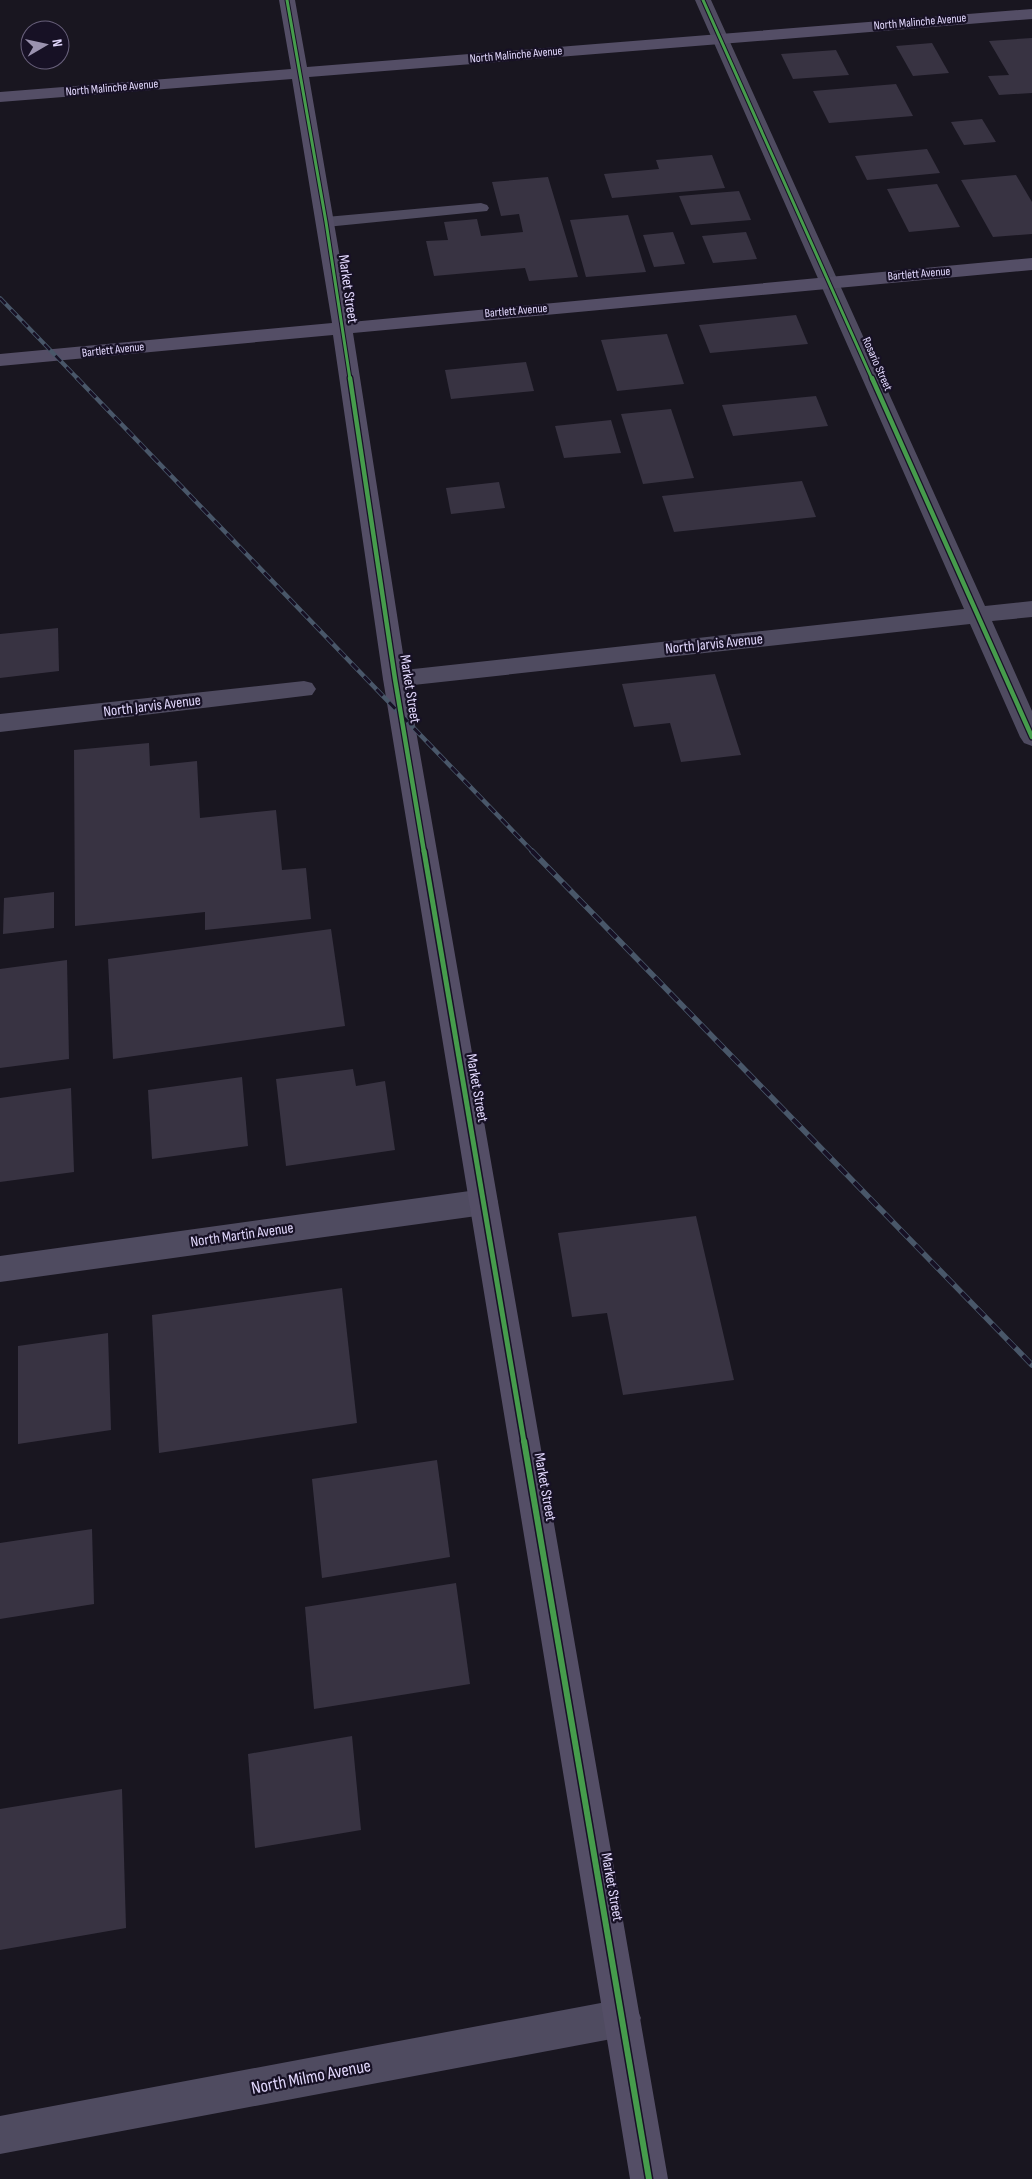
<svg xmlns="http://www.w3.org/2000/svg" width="1032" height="2179" viewBox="0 0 1032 2179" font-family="'Sofia Sans Condensed',sans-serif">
<rect width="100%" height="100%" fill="#191620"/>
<g fill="#383342">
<path d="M1032,38V93L999,95L988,76L1009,75L989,41Z"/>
<path d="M932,43L949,73L913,76L896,46Z"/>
<path d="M836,50L849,75L793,79L781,54Z"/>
<path d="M896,84L913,116L829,123L813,91Z"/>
<path d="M982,119L996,142L964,145L951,122Z"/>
<path d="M927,149L940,173L867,180L855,156Z"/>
<path d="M712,155L725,188L612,198L604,174L659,169L656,160Z"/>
<path d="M1016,175L1032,202V234L993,237L961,180Z"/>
<path d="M548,177L578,277L529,281L525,268L434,276L426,241L448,240L444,222L477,219L481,236L523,232L519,214L501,216L492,182Z"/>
<path d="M937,184L960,227L909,232L887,189Z"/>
<path d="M739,191L751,220L691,225L679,196Z"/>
<path d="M628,215L646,272L586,277L570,220Z"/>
<path d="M673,232L685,264L654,267L643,235Z"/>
<path d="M746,232L757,259L713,263L702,236Z"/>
<path d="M796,315L808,344L710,353L699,325Z"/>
<path d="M667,334L684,384L617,391L601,340Z"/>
<path d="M526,362L534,391L451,399L445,370Z"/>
<path d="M816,396L828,426L733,436L722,405Z"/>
<path d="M671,409L694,478L643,484L621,414Z"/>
<path d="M611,420L621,453L564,458L555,426Z"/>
<path d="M802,481L816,517L674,532L662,496Z"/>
<path d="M499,482L505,508L451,514L446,488Z"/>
<path d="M58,628L59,671L0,678V634Z"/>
<path d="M715,674L741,755L681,762L670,723L634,727L622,684Z"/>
<path d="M149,743L150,766L197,761L200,818L276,810L282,870L306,868L311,919L205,930V912L75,926L74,750Z"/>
<path d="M54,892V928L3,934L4,898Z"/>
<path d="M331,929L345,1026L113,1059L108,959Z"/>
<path d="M67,960L69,1059L0,1068V969Z"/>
<path d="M353,1069L356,1086L385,1081L395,1150L286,1166L276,1079Z"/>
<path d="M242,1077L248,1146L152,1159L148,1090Z"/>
<path d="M71,1088L74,1172L0,1182V1098Z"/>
<path d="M696,1216L734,1380L623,1395L607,1313L572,1317L558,1233Z"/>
<path d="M342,1288L357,1423L159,1453L152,1315Z"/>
<path d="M108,1333L111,1430L18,1444V1346Z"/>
<path d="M437,1460L450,1557L322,1578L312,1479Z"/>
<path d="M92,1529L94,1604L0,1619V1543Z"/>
<path d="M456,1583L470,1684L314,1709L305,1607Z"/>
<path d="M352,1736L361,1830L255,1848L248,1754Z"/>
<path d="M122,1789L126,1928L0,1950V1809Z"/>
</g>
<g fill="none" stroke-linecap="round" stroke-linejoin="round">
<path fill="#4f4b60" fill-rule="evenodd" d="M481,203L487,205L489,208L487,211L326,227L320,225L318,222L320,219L326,217Z"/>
<g fill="#4f4b60" fill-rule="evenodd">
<path d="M695,0H711L985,606L1032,601V617L992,621L1032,711V746L1024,743L1020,737L970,624L395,687L387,685L383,679L387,673L395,671L964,609Z"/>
<path d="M304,681L312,683L316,689L312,695L0,732V714Z"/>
<path d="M484,1189L494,1193L498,1202L494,1211L484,1215L0,1282V1256Z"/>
<path d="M622,1999L635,2005L641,2018L635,2031L622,2037L0,2154V2116Z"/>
</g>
<path fill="#544e66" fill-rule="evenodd" d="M279,0H295L307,67L1032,9V19L309,77L351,322L1032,258V270L353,333L407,679L668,2179H630L383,679L333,335L0,366V354L332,323L292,79L0,102V92L291,69Z"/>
<g stroke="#495769" stroke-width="4">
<path id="rail-far2" d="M0,298L78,379"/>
</g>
<g stroke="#495769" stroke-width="4.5">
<path id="rail-far1" d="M77,378L533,852"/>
</g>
<g stroke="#495769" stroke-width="5.5">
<path id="rail" d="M532,851L1032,1365"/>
</g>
<use href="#rail-far2" stroke="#171125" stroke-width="2.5" stroke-dasharray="8" stroke-linecap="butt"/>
<use href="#rail-far1" stroke="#171125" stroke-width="3" stroke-dasharray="9" stroke-linecap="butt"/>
<use href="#rail" stroke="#171125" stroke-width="4" stroke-dasharray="11" stroke-linecap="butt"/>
<g stroke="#171125" stroke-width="5">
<g id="cycleway-far3">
<path d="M287,0L326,222L350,379"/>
<path d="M703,0L872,379"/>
</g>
</g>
<g stroke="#171125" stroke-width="7">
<g id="cycleway-far2">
<path d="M350,378L395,679L424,852"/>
<path d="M872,378L1032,737"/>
</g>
</g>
<g stroke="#171125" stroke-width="8">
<path id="cycleway-far1" d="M424,851L524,1442"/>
</g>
<g stroke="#171125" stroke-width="9">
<path id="cycleway" d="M524,1441L649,2179"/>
</g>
<use href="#cycleway-far3" stroke="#469c4c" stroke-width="3"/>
<use href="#cycleway-far2" stroke="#469c4c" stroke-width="4.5"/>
<use href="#cycleway-far1" stroke="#469c4c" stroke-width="5"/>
<use href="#cycleway" stroke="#469c4c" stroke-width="6"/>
</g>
<g text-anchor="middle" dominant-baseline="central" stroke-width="4.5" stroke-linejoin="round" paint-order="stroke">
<g font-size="12" fill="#e1d7fc" stroke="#171125">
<text transform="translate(920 22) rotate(-5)">North Malinche Avenue</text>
<text transform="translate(516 55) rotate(-5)">North Malinche Avenue</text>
<text transform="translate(112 88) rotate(-5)">North Malinche Avenue</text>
<text transform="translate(919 274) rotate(-5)">Bartlett Avenue</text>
<text transform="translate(516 311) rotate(-5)">Bartlett Avenue</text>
<text transform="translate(113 350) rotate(-6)">Bartlett Avenue</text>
<text transform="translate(877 364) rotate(66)">Rosario Street</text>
</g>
<g font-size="15" fill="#e1d7fc" stroke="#171125">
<text transform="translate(348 289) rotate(82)">Market Street</text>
<text transform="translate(714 644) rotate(-6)">North Jarvis Avenue</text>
<text transform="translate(410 689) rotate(81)">Market Street</text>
<text transform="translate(152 706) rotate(-7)">North Jarvis Avenue</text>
<text transform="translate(477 1088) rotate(80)">Market Street</text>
<text transform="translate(242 1235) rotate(-8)">North Martin Avenue</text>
<text transform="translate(545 1487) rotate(80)">Market Street</text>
<text transform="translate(612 1887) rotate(80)">Market Street</text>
</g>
<g font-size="18" fill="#e1d7fc" stroke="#171125">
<text transform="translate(311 2077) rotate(-11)">North Milmo Avenue</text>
</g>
</g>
<g transform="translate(45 45) rotate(81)"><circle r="24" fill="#171125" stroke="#68607b"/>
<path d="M0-4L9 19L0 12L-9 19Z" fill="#9b93af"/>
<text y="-8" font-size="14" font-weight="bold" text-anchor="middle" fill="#e1d7fc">N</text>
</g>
</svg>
